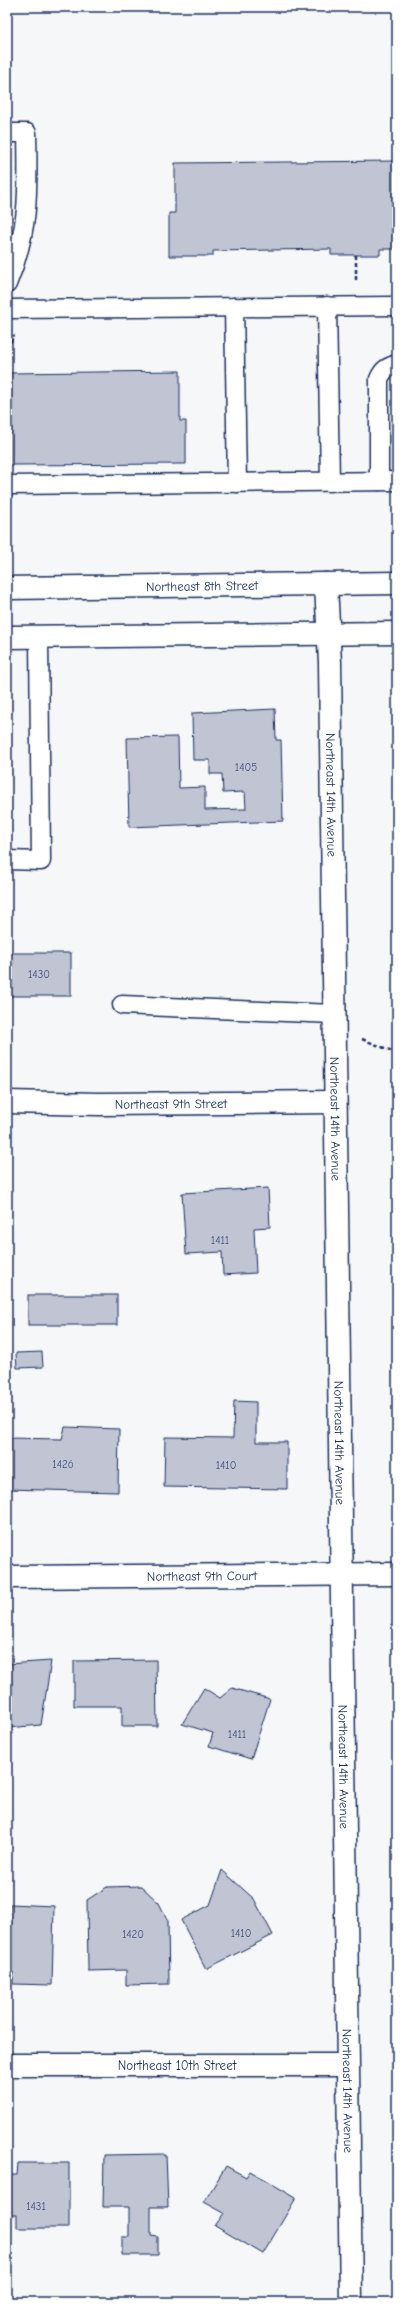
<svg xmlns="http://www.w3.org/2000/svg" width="404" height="2309" viewBox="0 0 404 2309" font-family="'Comic Neue',sans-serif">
<rect width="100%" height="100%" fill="#f6f7f9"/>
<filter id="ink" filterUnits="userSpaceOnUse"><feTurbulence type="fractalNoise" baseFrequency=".025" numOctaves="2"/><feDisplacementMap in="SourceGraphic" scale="8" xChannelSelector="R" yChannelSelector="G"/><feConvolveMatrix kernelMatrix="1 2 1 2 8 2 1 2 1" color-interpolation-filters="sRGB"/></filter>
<g filter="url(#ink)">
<g fill="#c0c4d3" stroke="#1b2f5e">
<path d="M397,161V249H380V255H331V249L213,251V256H169V213H175V163Z"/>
<path d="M180,371V421H186V464L7,465V373Z"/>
<path d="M275,709L276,740H281L283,821L129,827L127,738L178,737L179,788L205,787V810L246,809L245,792L223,793L222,774H210V760H193L192,713Z"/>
<rect x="7" y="953" width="64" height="43"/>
<path d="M268,1188L270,1227L254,1228L256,1273L223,1275L222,1252L186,1254L182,1193Z"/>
<rect x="28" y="1295" width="89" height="30"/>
<path d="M42,1352L43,1367L17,1368L16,1353Z"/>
<path d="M234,1401L256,1402V1442H287V1489L164,1487L165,1437L233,1438Z"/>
<path d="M65,1427L119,1429L118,1492L7,1489V1438L62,1439Z"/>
<path d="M156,1660L157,1726H122V1706H74V1661Z"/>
<path d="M51,1661L41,1725L7,1728V1664Z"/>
<path d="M204,1688L220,1698L232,1688L270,1699L251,1759L209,1746L213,1733L182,1724Z"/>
<path d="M222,1870L254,1899L273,1935L206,1969L181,1920L210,1905Z"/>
<path d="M141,1886L159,1903L168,1921L169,1984L126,1985V1970L88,1971L87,1900L107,1887Z"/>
<path d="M10,1904L54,1906L52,1985L13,1984V1972H7V1928H9Z"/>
<path d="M166,2154L168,2207H151V2236L158,2237V2255H122V2237H129V2207H103L104,2155Z"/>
<path d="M18,2163H69V2228H17V2215H7V2175H17Z"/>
<path d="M226,2166L246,2177L250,2171L296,2198L263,2254L215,2226L224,2213L204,2202Z"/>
</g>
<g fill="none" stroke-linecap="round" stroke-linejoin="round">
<g stroke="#1b2f5e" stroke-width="21">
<g id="lane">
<path d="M7,133H27C28,190 30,229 7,284"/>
<path d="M327,306L330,482"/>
<path d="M234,307L237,483"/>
<path d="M7,309L397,306"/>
<path d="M379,481V379C383,370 387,367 397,364"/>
<path d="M7,485L397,481"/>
<path d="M7,860L41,861L39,636"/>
<path d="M122,1005L334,1014"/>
</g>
</g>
<g stroke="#1b2f5e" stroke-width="25">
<g id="street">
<path id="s1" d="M326,584L330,663L351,2302"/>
<path id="s2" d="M7,1102L99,1104L335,1102"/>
<path id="s3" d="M7,1577L397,1574"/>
<path id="s4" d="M7,2065H347"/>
</g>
</g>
<g stroke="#1b2f5e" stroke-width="25">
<g id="secondary">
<path id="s5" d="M7,588L397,583"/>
<path d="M7,637L397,633"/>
</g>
</g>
<g stroke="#1b2f5e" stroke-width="2.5" stroke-dasharray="4 3" stroke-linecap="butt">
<path d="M356,255V280"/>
<path d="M7,349L14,335"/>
<path d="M362,1039L397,1053"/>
</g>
<use href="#lane" stroke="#fff" stroke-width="18"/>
<use href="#street" stroke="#fff" stroke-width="22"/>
<use href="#secondary" stroke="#fff" stroke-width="22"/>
</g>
</g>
<g text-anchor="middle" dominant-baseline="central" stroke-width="3" stroke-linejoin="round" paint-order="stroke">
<g font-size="11" fill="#44547b">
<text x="246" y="767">1405</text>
<text x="39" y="974">1430</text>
<text x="220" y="1240">1411</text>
<text x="63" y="1464">1426</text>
<text x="226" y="1465">1410</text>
<text x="237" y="1734">1411</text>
<text x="241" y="1933">1410</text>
<text x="133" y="1934">1420</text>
<text x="36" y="2206">1431</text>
</g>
<g font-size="13" fill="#1b2f5e" stroke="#fff">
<text stroke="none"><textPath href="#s5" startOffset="195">Northeast 8th Street</textPath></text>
<text stroke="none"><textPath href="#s1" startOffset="211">Northeast 14th Avenue</textPath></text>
<text stroke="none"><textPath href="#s2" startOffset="164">Northeast 9th Street</textPath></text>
<text stroke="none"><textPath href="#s1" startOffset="535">Northeast 14th Avenue</textPath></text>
<text stroke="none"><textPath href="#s1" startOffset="859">Northeast 14th Avenue</textPath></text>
<text stroke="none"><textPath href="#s3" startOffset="195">Northeast 9th Court</textPath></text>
<text stroke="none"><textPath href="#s1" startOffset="1183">Northeast 14th Avenue</textPath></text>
<text stroke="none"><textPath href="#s4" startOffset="170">Northeast 10th Street</textPath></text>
<text stroke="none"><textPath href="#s1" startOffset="1507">Northeast 14th Avenue</textPath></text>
</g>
</g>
<rect width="404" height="2309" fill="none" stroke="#fff" stroke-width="24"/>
<rect x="12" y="12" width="380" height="2285" fill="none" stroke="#1b2f5e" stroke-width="1.5" filter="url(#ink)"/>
</svg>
